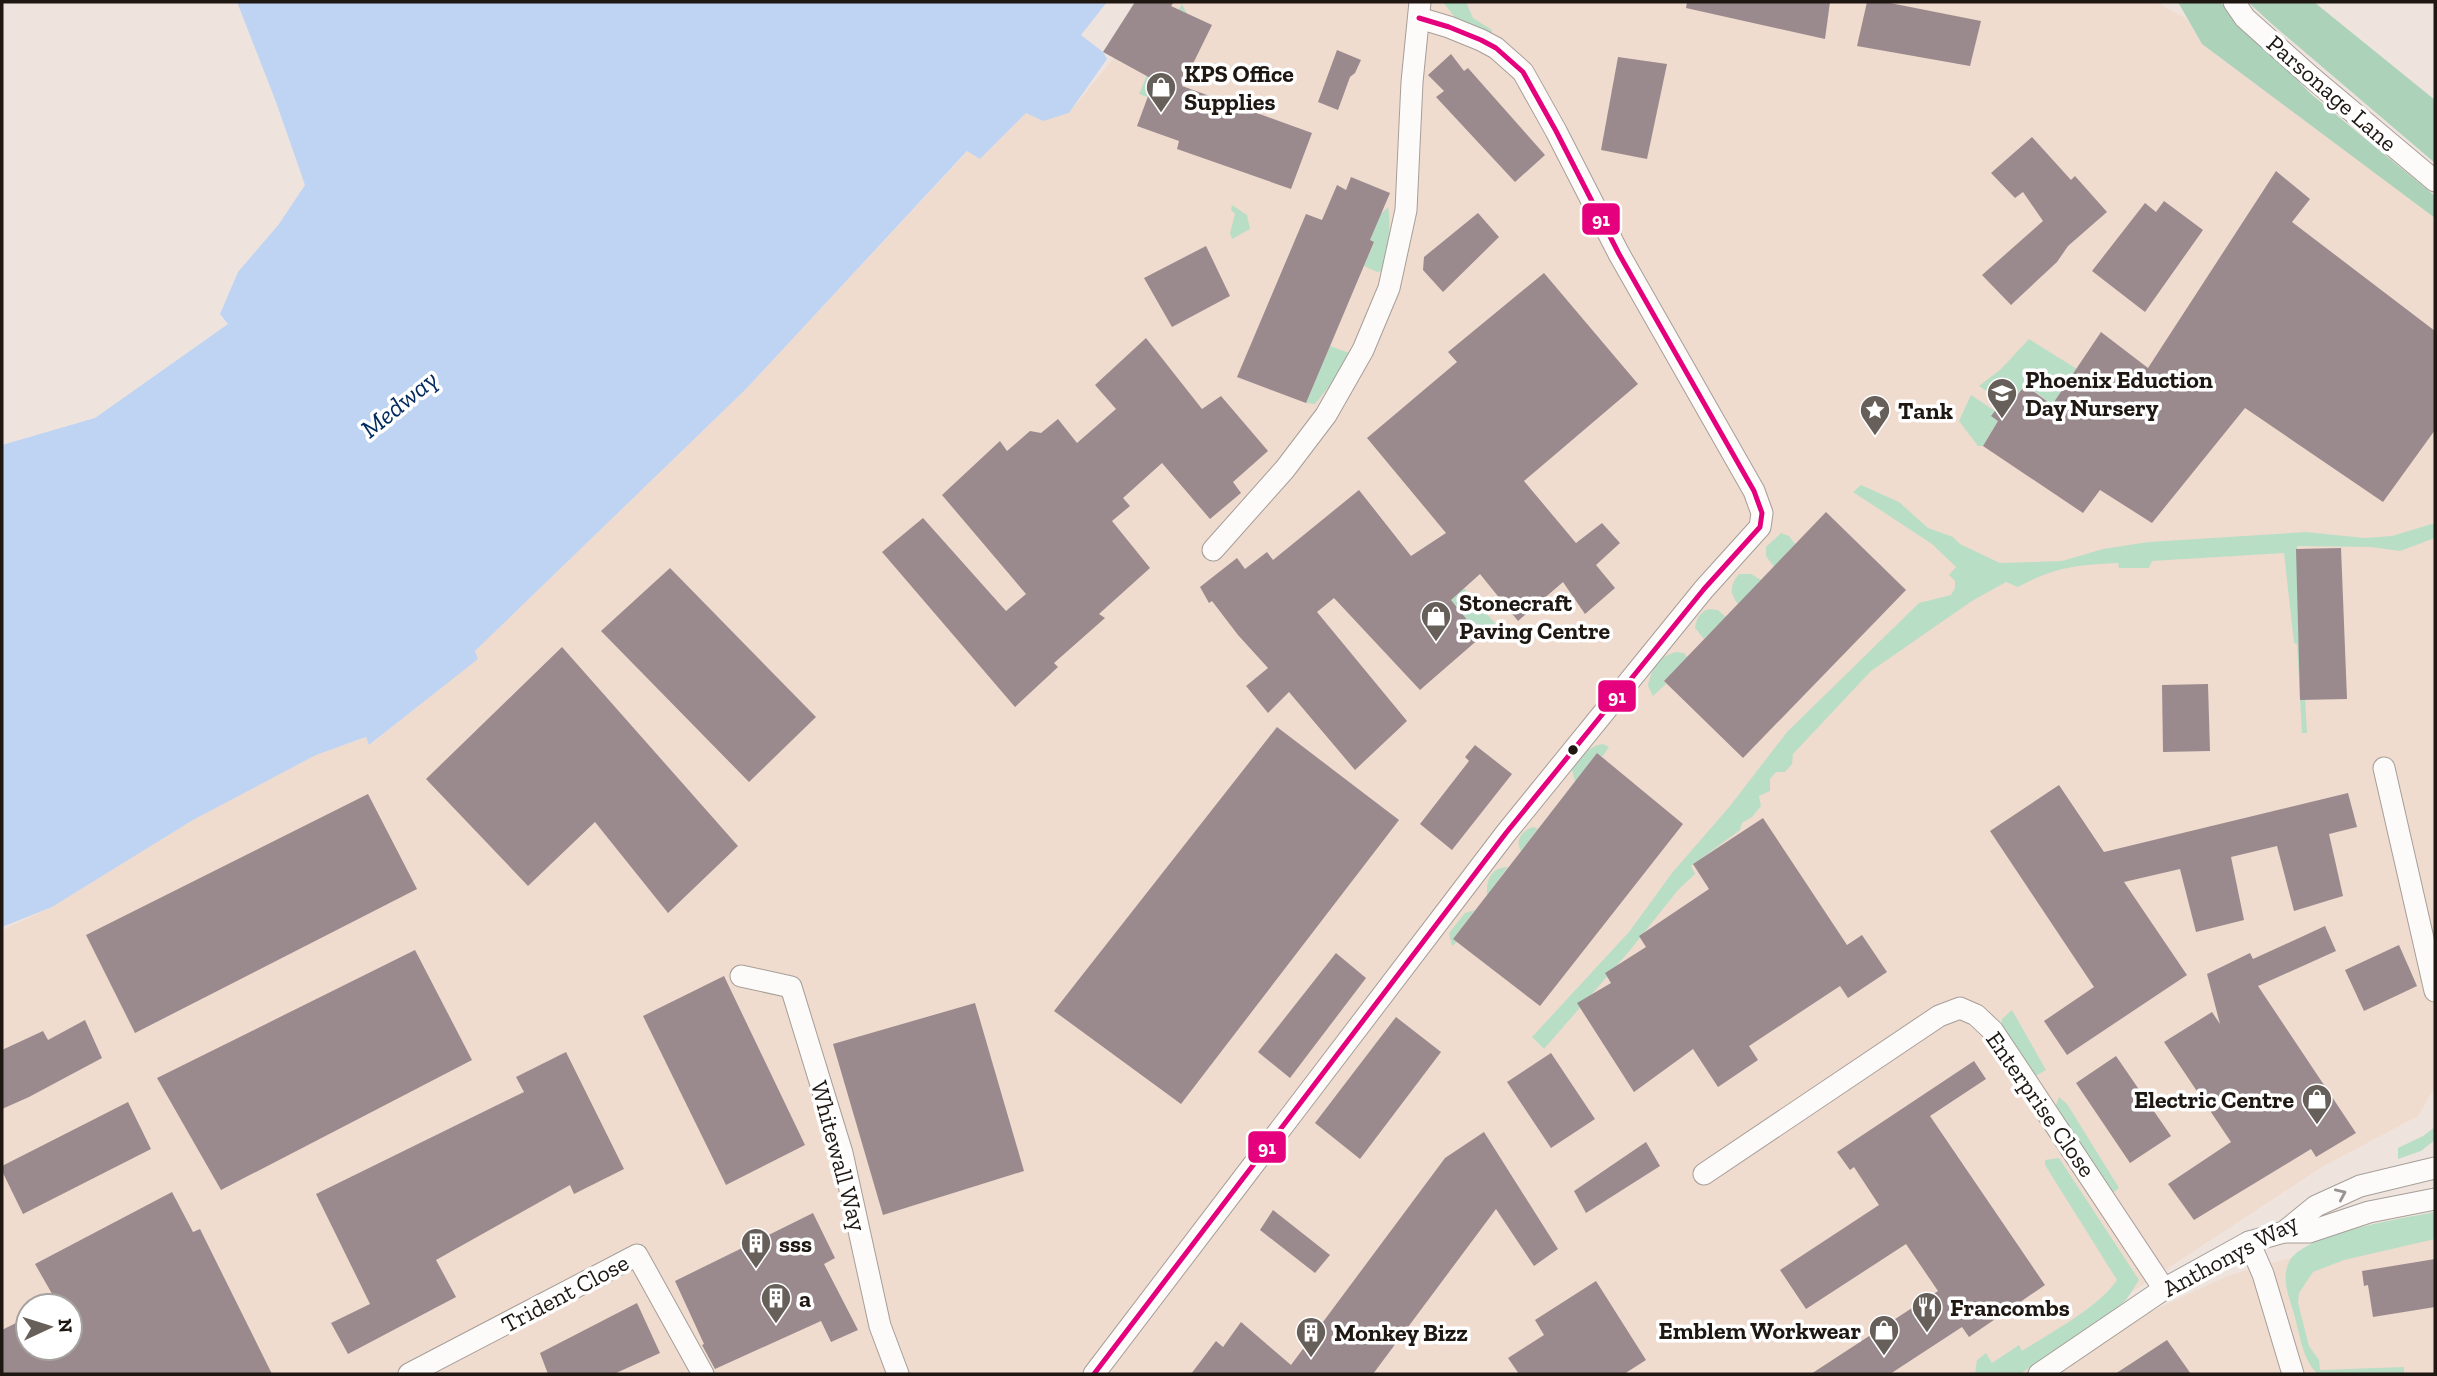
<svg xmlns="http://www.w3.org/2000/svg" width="2437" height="1376" viewBox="0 0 2437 1376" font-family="'Zilla Slab',serif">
<rect width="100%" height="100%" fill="#efe4dd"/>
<g fill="#f0dbcf" fill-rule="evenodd">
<path d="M1139,2H2156L2187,19L2202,44L2435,218V1087L2418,1116L2322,1167L2007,1374H2V930L52,907L193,820L316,755L367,737L370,745L477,659L475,651L746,389L968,151L980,159L1026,113L1044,118L1069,113L1141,25ZM28,1306H70V1348H28Z"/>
<path d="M2435,1217V1374H2015L2230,1275Z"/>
</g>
<g fill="#b9dec6">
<path d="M1443,2H1466L1473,18L1492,30V35L1457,20Z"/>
<path d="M1182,4L1187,14L1147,97L1139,94L1153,61L1150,59Z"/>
<path d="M1232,205L1247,215L1250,229L1232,239L1230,233L1235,214L1231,210Z"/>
<path d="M1388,207C1392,228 1387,251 1382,271L1377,272L1364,266L1374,243L1370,240L1380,215Z"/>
<path d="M2029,339L2077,369L2052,405L2025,384L2009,406L1979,386L2001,369Z"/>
<path d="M1330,346L1349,353L1340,373L1315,404L1306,403Z"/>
<path d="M1971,395L1995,411L1998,421L1983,446H1978L1959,421Z"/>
<path d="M1861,485L1899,502L1928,528L1953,537L1960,544L2000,563L2062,561L2103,549L2149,542L2306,532L2364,538L2392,536L2435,523V538L2400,551L2371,547L2297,546L2307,733H2302L2297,644L2294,643L2284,553L2152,561L2149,568H2119L2118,563C2076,565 2055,567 2018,587L2006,582L1972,601L1871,671L1793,754L1792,764L1785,772H1776L1770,779V791L1759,796L1761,806L1752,817L1742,823L1740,830L1691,866L1695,874L1678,890L1631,949L1544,1049L1532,1037L1629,932L1672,873L1730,806L1787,732L1919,603L1951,595L1955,588V581L1949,575L1956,567L1932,544L1853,492Z"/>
<path d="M1781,533L1789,536L1795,544L1774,567L1766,556V547Z"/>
<path d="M1739,574H1751L1761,580L1738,604C1729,593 1730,585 1739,574Z"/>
<path d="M1464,588L1495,623L1481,637L1451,600Z"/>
<path d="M1709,609L1718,610L1726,617L1704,639L1695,628C1696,619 1700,612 1709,609Z"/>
<path d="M1676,652L1684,653L1687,657L1664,681L1666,684L1653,696L1648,686C1651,669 1659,656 1676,652Z"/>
<path d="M1603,744L1609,747L1602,757L1597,753L1575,782L1572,770C1581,758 1587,746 1603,744Z"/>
<path d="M1533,827L1538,829L1521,851C1514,840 1523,830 1533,827Z"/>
<path d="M1508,867L1487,895C1486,879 1491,868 1508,867Z"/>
<path d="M1475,910L1453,939L1457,942L1452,946L1449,933L1465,913Z"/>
<path d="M2012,1010L2046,1070L2030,1079L2001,1031L2002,1019Z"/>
<path d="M2059,1097L2067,1104L2119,1188L2110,1195L2054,1110Z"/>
<path d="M2435,1127V1140L2421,1151L2398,1159V1148L2423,1136Z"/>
<path d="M2059,1158L2139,1280L2126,1300L2108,1315L2020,1374H1975L1977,1360L1986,1353L1992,1363L2019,1345L2022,1351C2050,1333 2099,1307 2117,1280L2045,1165V1160Z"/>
<path d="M2435,1212V1239L2344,1260L2313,1272L2299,1293L2298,1303L2309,1346L2319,1360L2320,1370L2404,1367V1374H2318C2302,1360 2300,1334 2294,1314C2289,1297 2281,1279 2289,1262C2303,1233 2405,1218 2435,1212Z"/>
</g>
<g fill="#acd2ba">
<path d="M2178,2H2220L2311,94L2435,196V218L2202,44Z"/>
<path d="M2248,2H2314L2435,100V163L2273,25Z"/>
</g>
<path fill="#bfd4f3" d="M237,2H1107L1081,35L1103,52L1107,59L1069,113L1043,121L1026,113L980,159L967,151L746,389L475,651L478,659L369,745L366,737L316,755L193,820L52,907L2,927V445L95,418L228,324L220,314L238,272L279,224L305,185L276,102Z"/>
<g fill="#9a8a8e">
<path d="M1135,2H1174L1171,6L1212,25L1182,86L1312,133L1291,189L1177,149L1179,141L1137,126L1154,80L1103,52Z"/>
<path d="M1687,2H1830L1825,39L1686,8Z"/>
<path d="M1867,2H1885L1981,21L1970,66L1857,46Z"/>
<path d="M1337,50L1361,60L1355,73L1350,77L1338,110L1318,102Z"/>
<path d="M1451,54L1464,71L1468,68L1545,155L1515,182L1436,97L1444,91L1428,75Z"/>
<path d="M1618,57L1667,64L1647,159L1601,150Z"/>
<path d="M2032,137L2071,180L2075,176L2107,212L2068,246L2057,262L2011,305L1982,275L2043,221L2023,192L2015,198L1991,173Z"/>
<path d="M2276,171L2310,199L2292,222L2435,331V430L2383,502L2245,408L2152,523L2100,490L2083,513L1983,446L1998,421L1991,416L2002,402L2009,406L2025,385L2052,405L2101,332L2148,368Z"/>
<path d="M1351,177L1390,193L1370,240L1374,242L1306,403L1237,377L1306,214L1322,220L1337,185L1346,190Z"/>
<path d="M2164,201L2203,230L2145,312L2092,271L2145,203L2156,212Z"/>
<path d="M1478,213L1499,237L1443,292L1423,270L1424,257Z"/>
<path d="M1206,246L1230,296L1172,327L1144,278Z"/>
<path d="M1544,273L1638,384L1524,481L1576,543L1602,523L1620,543L1596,565L1615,588L1585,614L1563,582L1518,621L1480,574L1451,600L1481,637L1420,690L1334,598L1317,612L1407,721L1355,770L1289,692L1268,713L1246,686L1268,668L1238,635L1212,601L1209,603L1200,587L1237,558L1245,569L1267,552L1273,560L1359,490L1411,556L1446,533L1367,438L1457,362L1448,352Z"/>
<path d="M1146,338L1202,409L1221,396L1268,451L1233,482L1241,493L1210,519L1162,463L1123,498L1130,506L1112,521L1150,568L1099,614L1105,618L1054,663L1058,667L1015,707L882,552L923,518L1006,611L1026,594L942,495L1000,441L1007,451L1030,431L1041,433L1058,419L1077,443L1116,409L1095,385Z"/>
<path d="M1826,512L1906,590L1743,758L1664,681Z"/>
<path d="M2341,548L2347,699L2300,700L2296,549Z"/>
<path d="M670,568L816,717L749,782L601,631Z"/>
<path d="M562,647L738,846L668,913L595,822L528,886L426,779Z"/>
<path d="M2208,684L2210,751L2163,752L2162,685Z"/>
<path d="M1277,727L1399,820L1181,1104L1054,1011Z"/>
<path d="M1475,745L1512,774L1452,850L1420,824L1469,761L1465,757Z"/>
<path d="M1597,753L1683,824L1540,1006L1453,939Z"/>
<path d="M2059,785L2104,852L2348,793L2357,827L2329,834L2343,896L2294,911L2277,846L2231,857L2244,920L2196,932L2180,869L2124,882L2187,975L2067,1055L2044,1021L2094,987L1990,831Z"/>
<path d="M368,794L417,889L135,1033L86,935Z"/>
<path d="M1763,818L1847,945L1862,935L1887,972L1848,998L1840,986L1749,1046L1758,1060L1718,1087L1693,1049L1634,1092L1577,1003L1611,983L1605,973L1646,947L1639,936L1709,889L1693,864Z"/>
<path d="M2325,926L2336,951L2258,986L2356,1133L2316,1157L2311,1149L2194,1220L2168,1184L2231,1142L2164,1042L2212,1012L2220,1024L2207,974L2250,953L2253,959Z"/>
<path d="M2399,945L2417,986L2364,1011L2345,970Z"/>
<path d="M415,950L472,1060L221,1190L157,1078Z"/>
<path d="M1336,953L1366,978L1290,1078L1258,1052Z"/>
<path d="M724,976L805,1145L726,1185L643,1016Z"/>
<path d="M975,1003L1024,1171L883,1215L833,1044Z"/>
<path d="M1396,1017L1441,1052L1360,1159L1315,1123Z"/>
<path d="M85,1020L102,1058L29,1097L2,1109V1050L43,1031L48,1040Z"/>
<path d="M566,1052L624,1169L574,1194L570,1185L436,1260L456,1297L348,1354L331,1323L370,1304L316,1194L524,1092L516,1077Z"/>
<path d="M1551,1053L1595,1119L1551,1148L1507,1082Z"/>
<path d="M2116,1056L2171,1136L2130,1163L2076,1083Z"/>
<path d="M1974,1061L1986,1079L1930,1116L2045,1285L1969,1337L1962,1327L1890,1374H1811L1938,1291L1906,1244L1806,1309L1780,1270L1879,1205L1854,1167L1850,1170L1837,1152Z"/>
<path d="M128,1102L151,1149L23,1214L2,1171V1166Z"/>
<path d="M1484,1132L1558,1249L1534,1266L1496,1209L1373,1374H1191L1216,1341L1223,1347L1241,1322L1291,1365L1445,1158Z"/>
<path d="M1646,1142L1660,1166L1586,1213L1574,1191Z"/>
<path d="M172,1192L193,1232L200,1229L272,1374H2V1330L28,1317V1348H70V1306H59L35,1264Z"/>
<path d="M1273,1210L1330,1255L1315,1273L1260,1230Z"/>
<path d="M813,1213L835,1258L824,1264L858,1330L831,1342L821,1321L715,1369L702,1345L704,1344L675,1281Z"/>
<path d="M2435,1259V1307L2373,1317L2368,1285L2364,1286L2362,1271Z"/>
<path d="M1596,1281L1646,1360L1624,1374H1519L1508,1358L1544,1335L1535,1320Z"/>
<path d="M637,1303L660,1353L614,1374H548L540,1353Z"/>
<path d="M2167,1340L2191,1374H2115Z"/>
</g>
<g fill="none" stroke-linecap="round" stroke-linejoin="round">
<g stroke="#a69e98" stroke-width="23">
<g id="minor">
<path d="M2234,2L2245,18L2310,76L2435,181"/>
<path d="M1213,550L1285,469L1326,415L1363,350L1389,288L1406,210L1412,82L1420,2"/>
<path d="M2384,768L2435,991"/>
<path d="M741,976L791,987L842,1153L880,1326L898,1374"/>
<path d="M1704,1174L1939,1016L1960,1008L1976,1015L1993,1031L2164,1289"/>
<path d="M2284,1232H2309L2369,1212L2435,1199"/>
<path d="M2249,1242L2263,1274L2293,1374"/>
<path d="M409,1374L637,1255L703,1374"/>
<path d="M1094,1374L1506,833L1704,589L1760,527L1762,513L1754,491L1619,254L1556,131L1523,72L1496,48L1481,40L1449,27L1419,18"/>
<path d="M2039,1374L2164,1289L2249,1242L2284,1232L2316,1206L2360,1186L2435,1168"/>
</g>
</g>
<use href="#minor" stroke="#fdfbfa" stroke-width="21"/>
<g stroke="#fff" stroke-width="10">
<path id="bus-1" d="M1094,1374L1506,833L1704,589L1760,527L1762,513L1754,491L1619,254L1556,131L1523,72L1496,48L1481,40L1449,27L1419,18"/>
</g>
<use href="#bus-1" stroke="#e5007d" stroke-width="5"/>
</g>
<defs><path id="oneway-chevron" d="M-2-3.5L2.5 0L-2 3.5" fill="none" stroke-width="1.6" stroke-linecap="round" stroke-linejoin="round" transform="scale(1.75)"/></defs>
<use stroke="#999492" href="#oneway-chevron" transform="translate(2341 1194) rotate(-24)"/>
<defs>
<g id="shop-pin" transform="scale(1.575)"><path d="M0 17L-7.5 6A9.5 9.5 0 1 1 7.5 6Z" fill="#675f59" stroke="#fff"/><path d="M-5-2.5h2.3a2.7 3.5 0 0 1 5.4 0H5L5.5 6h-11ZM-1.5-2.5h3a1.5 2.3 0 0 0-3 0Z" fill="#fff"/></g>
<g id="school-pin" transform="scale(1.575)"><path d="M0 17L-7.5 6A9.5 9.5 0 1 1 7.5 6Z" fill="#675f59" stroke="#fff"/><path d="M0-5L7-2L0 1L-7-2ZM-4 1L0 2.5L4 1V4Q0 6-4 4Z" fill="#fff"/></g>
<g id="sight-pin" transform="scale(1.575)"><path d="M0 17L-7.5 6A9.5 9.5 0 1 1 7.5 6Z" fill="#675f59" stroke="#fff"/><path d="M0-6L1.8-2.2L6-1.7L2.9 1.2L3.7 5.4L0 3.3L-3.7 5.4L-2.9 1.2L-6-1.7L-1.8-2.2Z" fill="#fff"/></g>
<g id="building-pin" transform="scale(1.575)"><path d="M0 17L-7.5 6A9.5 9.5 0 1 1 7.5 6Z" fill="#675f59" stroke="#fff"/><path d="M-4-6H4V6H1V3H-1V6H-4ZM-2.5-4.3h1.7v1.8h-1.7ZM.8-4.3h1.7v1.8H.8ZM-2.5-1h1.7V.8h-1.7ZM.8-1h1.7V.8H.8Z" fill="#fff"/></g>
<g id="restaurant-pin" transform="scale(1.575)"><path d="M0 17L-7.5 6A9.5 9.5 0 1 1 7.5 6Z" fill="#675f59" stroke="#fff"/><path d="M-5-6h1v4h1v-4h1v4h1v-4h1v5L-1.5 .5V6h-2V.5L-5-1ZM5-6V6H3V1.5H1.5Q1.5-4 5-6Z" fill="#fff"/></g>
</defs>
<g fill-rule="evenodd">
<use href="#shop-pin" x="1161" y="87"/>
<use href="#school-pin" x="2002" y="393"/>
<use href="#sight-pin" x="1875" y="410"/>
<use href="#shop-pin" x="1436" y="616"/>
<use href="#shop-pin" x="2317" y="1099"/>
<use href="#building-pin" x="756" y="1243"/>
<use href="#building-pin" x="776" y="1298"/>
<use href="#restaurant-pin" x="1927" y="1307"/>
<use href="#shop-pin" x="1884" y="1330"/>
<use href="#building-pin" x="1311" y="1332"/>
</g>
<circle fill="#1e1712" stroke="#fff" stroke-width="2.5" cx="1573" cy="750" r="6"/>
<g text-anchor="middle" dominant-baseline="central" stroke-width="7" stroke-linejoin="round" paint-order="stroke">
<g font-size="24" font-weight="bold" fill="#1e1712" stroke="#fff" text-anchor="start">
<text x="1184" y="73">KPS Office<tspan x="1184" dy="28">Supplies</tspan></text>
<text x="2025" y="379">Phoenix Eduction<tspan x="2025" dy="28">Day Nursery</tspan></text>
<text x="1898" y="410">Tank</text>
<text x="1459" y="602">Stonecraft<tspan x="1459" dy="28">Paving Centre</tspan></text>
<text x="2294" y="1099" text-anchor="end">Electric Centre</text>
<text x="779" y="1243">sss</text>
<text x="799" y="1298">a</text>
<text x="1950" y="1307">Francombs</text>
<text x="1861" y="1330" text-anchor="end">Emblem Workwear</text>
<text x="1334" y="1332">Monkey Bizz</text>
</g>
<g font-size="24" fill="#1e1712" stroke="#fff">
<text transform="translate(2332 93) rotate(41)">Parsonage Lane</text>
<text transform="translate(2041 1104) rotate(55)">Enterprise Close</text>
<text transform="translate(839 1156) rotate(75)">Whitewall Way</text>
<text transform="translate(2230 1255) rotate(-28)">Anthonys Way</text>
<text transform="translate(565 1293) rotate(-28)">Trident Close</text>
</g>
<g font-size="26" font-style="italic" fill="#02295d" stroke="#fff">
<text transform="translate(399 404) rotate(-39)">Medway</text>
</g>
</g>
<g stroke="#fff" stroke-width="2.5">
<rect x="1581" y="202" width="40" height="34" rx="7" fill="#e5007d"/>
<rect x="1597" y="679" width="40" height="34" rx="7" fill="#e5007d"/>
<rect x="1247" y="1130" width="40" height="34" rx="7" fill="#e5007d"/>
</g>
<g font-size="19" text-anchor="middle" font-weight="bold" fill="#fff">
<text x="1601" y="226">91</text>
<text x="1617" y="703">91</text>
<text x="1267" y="1154">91</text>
</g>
<rect width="2437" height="1376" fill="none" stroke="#1e1712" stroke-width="7"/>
<g transform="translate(49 1327) rotate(86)"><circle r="33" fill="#ffffff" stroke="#a5a2a0" stroke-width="2"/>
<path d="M0-5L12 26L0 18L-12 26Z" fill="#675f59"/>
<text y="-10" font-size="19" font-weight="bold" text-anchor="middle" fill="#1e1712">N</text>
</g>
</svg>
